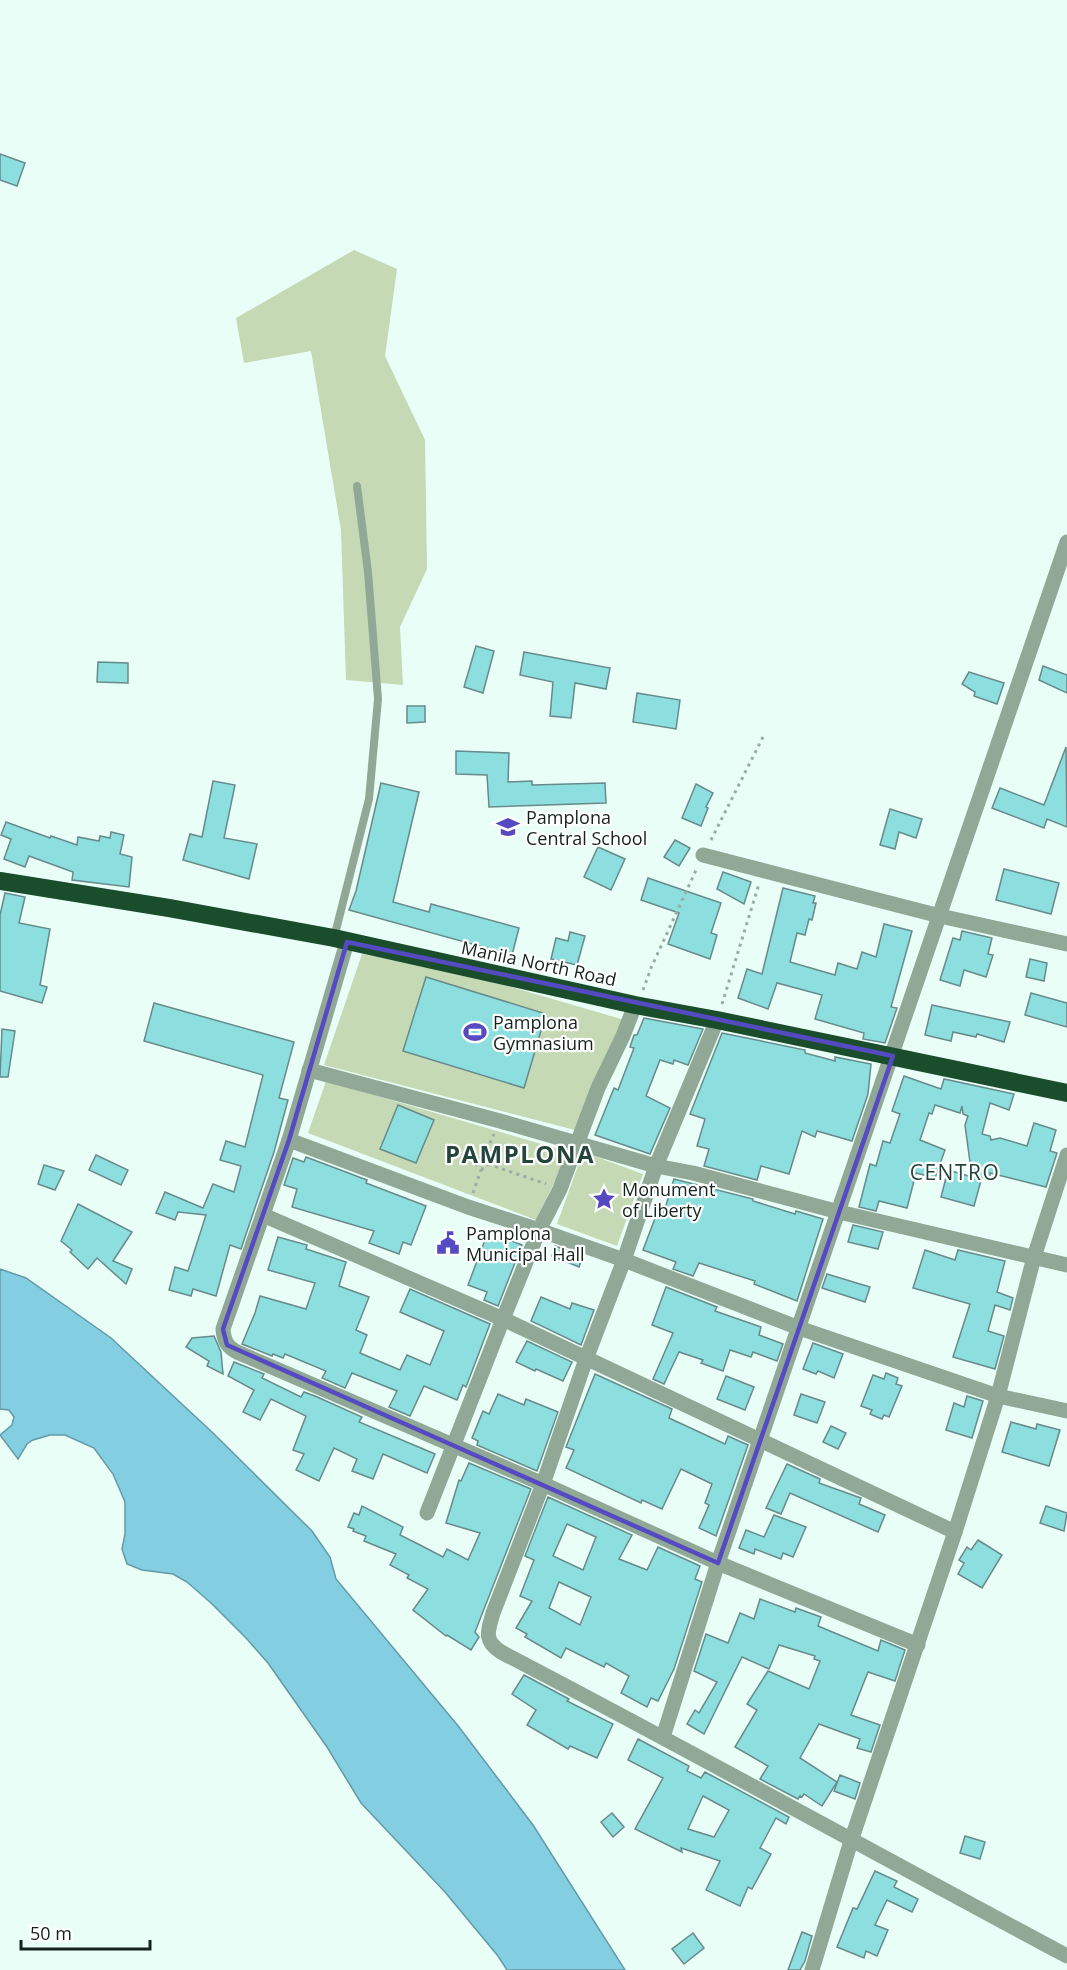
<svg xmlns="http://www.w3.org/2000/svg" width="1067" height="1970" viewBox="0 0 1067 1970" font-family="'Open Sans',sans-serif">
<rect width="100%" height="100%" fill="#e9fef7"/>
<g fill="#c5d9b5">
<path d="M354,250L397,269L385,356L425,440L427,569L400,627L403,685L346,680L341,530L311,351L244,363L236,318Z"/>
<path d="M362,954L446,968L628,1021L575,1130L324,1065Z"/>
<path d="M326,1081L569,1152L536,1220L308,1133Z"/>
<path d="M583,1152L643,1174L617,1246L557,1224Z"/>
</g>
<path fill="#84cee2" stroke="#639aa7" stroke-width="1.5" d="M0,1269L26,1278L111,1338L213,1433L312,1531L330,1557L336,1579L459,1727L533,1825L625,1970H507L498,1956L445,1892L361,1803L327,1747L268,1663L246,1638L211,1603L187,1582L173,1574L142,1570L127,1564L122,1549L125,1534V1502L113,1474L94,1448L65,1435H50L33,1440L27,1444L18,1459L0,1435L12,1425L14,1417L9,1410L0,1409Z"/>
<g fill="#8ddede" stroke="#678b8b" stroke-width="1.5" fill-rule="evenodd">
<path d="M0,154L25,163L17,186L0,180Z"/>
<path d="M476,646L494,651L483,693L464,687Z"/>
<path d="M524,652L610,668L606,689L575,683L571,718L550,716L553,682L520,675Z"/>
<path d="M98,662L128,663V683L97,682Z"/>
<path d="M1043,666L1067,675V693L1039,680Z"/>
<path d="M969,672L1004,683L997,704L974,696L975,692L962,684Z"/>
<path d="M637,693L680,700L676,729L633,722Z"/>
<path d="M407,706H425V722L407,723Z"/>
<path d="M1066,747L1067,827L1047,819L1044,828L992,808L1000,788L1044,805Z"/>
<path d="M456,751L509,753L508,782L532,781V785L605,783L606,803L489,807L487,775L456,774Z"/>
<path d="M213,781L235,785L224,838L257,844L249,879L183,860L190,834L202,837Z"/>
<path d="M381,783L419,792L393,902L429,912L431,904L519,928L512,955L349,910L356,891Z"/>
<path d="M696,784L713,793L706,807L708,808L701,826L682,818Z"/>
<path d="M890,809L922,819L916,838L899,832L895,849L880,845Z"/>
<path d="M6,822L50,838L51,836L77,845L78,837L99,841L100,836L110,838L111,832L124,835L120,854L132,857L129,887L72,880L73,872L29,856L25,867L4,859L11,839L1,835Z"/>
<path d="M675,840L690,848L679,866L664,857Z"/>
<path d="M598,847L625,859L611,890L584,877Z"/>
<path d="M1004,869L1059,883L1051,914L996,900Z"/>
<path d="M723,872L751,882L744,904L717,889Z"/>
<path d="M648,878L721,903L711,933L717,935L710,959L668,944L679,913L641,900Z"/>
<path d="M783,888L815,896L813,903H816L812,920L809,919L805,935L797,933L790,962L835,975L838,963L857,969L862,952L876,957L884,924L912,931L891,1007L897,1008L885,1043L863,1039L864,1033L815,1019L822,995L777,983L768,1009L738,998L747,969L762,974Z"/>
<path d="M5,893L25,897L19,923L50,929L40,985L47,987L42,1003L0,991V915Z"/>
<path d="M962,931L992,938L988,954L993,955L986,977L964,970L960,986L940,980L953,938L960,940Z"/>
<path d="M570,932L585,936L577,965L551,959L556,938L568,941Z"/>
<path d="M1030,959L1047,963L1044,981L1026,977Z"/>
<path d="M426,977L546,1014L524,1088L403,1051Z"/>
<path d="M1031,993L1067,1003V1027L1025,1015Z"/>
<path d="M154,1003L294,1042L279,1098L288,1100L274,1152L241,1249L230,1245L216,1296L193,1289L191,1296L169,1290L175,1267L188,1271L206,1215L178,1212L175,1220L156,1213L165,1192L203,1208L213,1184L234,1192L241,1166L220,1160L226,1141L245,1147L263,1075L144,1041Z"/>
<path d="M932,1005L1010,1022L1004,1042L977,1034L976,1037L953,1032L951,1041L925,1035Z"/>
<path d="M644,1018L703,1029L688,1065L674,1060L673,1064L660,1060L646,1096L670,1108L650,1154L595,1135L614,1088L618,1090L634,1048L630,1047L634,1035H637Z"/>
<path d="M2,1029L15,1031L8,1077H0Z"/>
<path d="M722,1033L805,1050V1053L835,1061V1057L871,1064L868,1094L852,1141L817,1131L815,1137L802,1131L789,1174L761,1166L757,1180L704,1166L709,1149L697,1146L705,1119L690,1114Z"/>
<path d="M904,1076L941,1089L944,1079L1014,1094L1009,1110L990,1103L982,1134L990,1136L991,1140L1000,1138L1027,1146L1034,1123L1056,1130L1050,1151L1057,1153L1046,1187L990,1173V1178L982,1177L974,1206L941,1197L948,1170L972,1177L965,1125L968,1116L963,1114L962,1106L960,1113L935,1105L932,1114L929,1113L920,1140L945,1150L935,1178L916,1173L907,1208L879,1201L876,1211L859,1207L870,1164L876,1166L883,1141L890,1143L900,1114L892,1111Z"/>
<path d="M398,1105L434,1120L416,1163L380,1149Z"/>
<path d="M96,1155L128,1170L121,1185L89,1170Z"/>
<path d="M306,1157L367,1180L366,1183L426,1206L411,1245L403,1242L399,1254L369,1243L374,1231L292,1207L297,1189L284,1185L293,1158L304,1162Z"/>
<path d="M44,1165L64,1171L55,1190L38,1184Z"/>
<path d="M674,1179L753,1199V1201L795,1214L796,1211L823,1219L797,1301L754,1284L755,1281L699,1263L693,1276L673,1269L676,1262L643,1250L657,1213L663,1215Z"/>
<path d="M78,1204L132,1232L113,1261L132,1269L126,1284L97,1258L88,1269L70,1252L72,1250L61,1241Z"/>
<path d="M853,1225L883,1232L878,1249L848,1242Z"/>
<path d="M488,1232L522,1245L498,1306L484,1300L487,1292L468,1285Z"/>
<path d="M278,1237L307,1245L306,1249L346,1262L339,1286L369,1297L356,1330L367,1335L360,1353L400,1370L407,1355L430,1365L444,1331L400,1312L410,1289L490,1324L466,1387L463,1385L457,1400L424,1386L410,1416L389,1407L397,1391L352,1373L345,1388L322,1378L326,1371L285,1354L283,1358L273,1354L272,1356L242,1344L255,1313L260,1296L306,1309L315,1283L268,1270Z"/>
<path d="M555,1246L583,1256L579,1267L552,1256Z"/>
<path d="M925,1250L955,1260L958,1250L1005,1261L997,1292L1013,1298L1010,1310L995,1305L988,1331L1004,1336L995,1369L953,1357L970,1304L913,1288Z"/>
<path d="M827,1274L870,1287L865,1302L822,1288Z"/>
<path d="M666,1287L717,1307L715,1311L761,1327L759,1335L783,1344L777,1361L753,1352L751,1357L730,1350L723,1371L701,1363L703,1360L679,1352L664,1384L653,1379L673,1333L652,1325Z"/>
<path d="M541,1297L570,1309L572,1303L594,1310L581,1345L531,1321Z"/>
<path d="M214,1336L221,1352L223,1374L207,1366L209,1361L186,1347L192,1338Z"/>
<path d="M527,1341L572,1362L563,1381L536,1369L535,1371L516,1362Z"/>
<path d="M813,1343L843,1354L834,1378L818,1371L816,1374L803,1369Z"/>
<path d="M234,1362L264,1374L262,1378L301,1397L304,1392L315,1396L362,1417L359,1422L435,1454L427,1473L383,1454L373,1479L352,1471L357,1459L334,1448L319,1481L296,1470L304,1454L293,1450L306,1416L271,1399L260,1420L243,1412L254,1390L228,1376Z"/>
<path d="M886,1373L898,1378L896,1384L902,1386L889,1417L884,1415L882,1419L870,1414L872,1410L861,1406L873,1375L884,1379Z"/>
<path d="M595,1374L672,1409L669,1418L725,1444L728,1436L748,1445L716,1536L699,1528L709,1505L705,1503L712,1484L681,1469L662,1509L642,1500L641,1503L566,1468L574,1450L566,1447Z"/>
<path d="M726,1376L754,1387L745,1410L717,1399Z"/>
<path d="M498,1394L524,1405L526,1399L558,1412L537,1471L477,1445L478,1441L472,1438L483,1411L489,1414Z"/>
<path d="M801,1394L825,1402L817,1423L794,1415Z"/>
<path d="M967,1396L983,1401L972,1438L946,1430L954,1403L964,1407Z"/>
<path d="M1011,1422L1036,1429L1037,1424L1060,1430L1049,1466L1002,1452Z"/>
<path d="M831,1426L846,1433L838,1449L823,1442Z"/>
<path d="M469,1463L531,1489L475,1632L479,1637L471,1650L447,1635L446,1636L413,1610L428,1589L407,1578L409,1575L390,1565L396,1554L364,1541L366,1536L353,1531L354,1529L348,1527L354,1513L359,1515L362,1506L403,1527L400,1535L420,1545L443,1557L447,1549L468,1560L480,1533L446,1523L459,1480L461,1481Z"/>
<path d="M787,1464L820,1479L819,1483L861,1498L859,1504L885,1515L878,1532L790,1493L781,1514L766,1508Z"/>
<path d="M548,1497L632,1535L619,1559L647,1570L658,1547L700,1566L695,1579L702,1582L674,1669L658,1701L651,1698L647,1707L621,1693L629,1676L606,1663L604,1667L566,1648L561,1658L525,1637L527,1634L516,1628L532,1601L520,1596L534,1560L525,1556ZM567,1524L596,1537L583,1570L553,1556ZM559,1582L591,1597L580,1625L549,1608Z"/>
<path d="M1046,1506L1067,1513L1064,1531L1040,1523Z"/>
<path d="M774,1515L806,1527L793,1557L783,1553L781,1559L755,1549L754,1554L739,1548L746,1530L764,1537Z"/>
<path d="M978,1540L1002,1555L982,1588L958,1574L964,1563L959,1560L967,1547L971,1550Z"/>
<path d="M760,1599L795,1612L796,1608L821,1617L818,1626L878,1651L881,1640L905,1650L895,1681L868,1672L851,1715L880,1725L871,1752L857,1748L860,1739L819,1724L800,1758L837,1782L822,1806L804,1794L802,1797L800,1796L798,1799L760,1779L768,1766L735,1747L757,1710L747,1704L768,1671L809,1689L820,1661L814,1659L815,1656L779,1645L769,1669L742,1657L704,1734L687,1724L695,1710L699,1713L717,1682L694,1671L706,1634L728,1643L740,1613L754,1619Z"/>
<path d="M524,1675L569,1699L567,1701L613,1724L597,1758L570,1746L568,1749L527,1725L536,1710L512,1694Z"/>
<path d="M638,1739L689,1766L687,1771L701,1778L705,1772L789,1817L786,1824L776,1818L760,1848L771,1854L752,1889L748,1887L740,1906L706,1890L720,1861L681,1848L682,1852L635,1829L663,1778L628,1760ZM703,1796L729,1810L714,1837L688,1829Z"/>
<path d="M840,1775L860,1783L855,1799L834,1791Z"/>
<path d="M612,1813L624,1827L613,1837L601,1822Z"/>
<path d="M965,1836L985,1842L980,1859L960,1853Z"/>
<path d="M875,1871L897,1881L894,1887L918,1899L912,1912L887,1900L875,1925L888,1930L877,1956L866,1951L864,1958L837,1947L853,1908L857,1909Z"/>
<path d="M802,1932L812,1936L805,1961L800,1970H788Z"/>
<path d="M693,1933L704,1948L684,1964L672,1949Z"/>
</g>
<g fill="none" stroke-linecap="round" stroke-linejoin="round">
<g stroke="#9aaca7" stroke-width="3" stroke-dasharray="3 4.5" stroke-linecap="butt">
<path d="M711,840L763,737"/>
<path d="M643,990L651,968L697,868"/>
<path d="M722,1004L759,884"/>
<circle cx="482" cy="1163" r="6"/>
<path d="M484,1157L494,1134"/>
<path d="M488,1164L546,1184"/>
<path d="M473,1193L481,1170"/>
</g>
<path stroke="#91a896" stroke-width="8" d="M334,938L369,799L378,699L368,572L357,486"/>
<g stroke="#91a896" stroke-width="15">
<path d="M703,855L940,916L1067,944"/>
<path d="M347,942L289,1140L223,1329C224,1340 226,1346 237,1352L543,1484L718,1563L918,1645"/>
<path d="M717,1020L656,1166L624,1260L586,1359L543,1484L493,1613C488,1631 483,1640 501,1652C691,1751 878,1855 1067,1956"/>
<path d="M309,1070L500,1121L656,1166L693,1173L839,1212L1067,1265"/>
<path d="M289,1140L468,1207L539,1230L624,1260L799,1328L998,1396L1067,1411"/>
<path d="M263,1215L503,1319L955,1532"/>
<path d="M427,1513L503,1319L539,1230L560,1189L598,1088L623,1036L635,1005"/>
<path d="M663,1737L718,1563L1067,542"/>
<path d="M812,1970L851,1841L955,1532L998,1396L1034,1257L1067,1155"/>
</g>
<path stroke="#1a4d2c" stroke-width="18" d="M0,881L169,908L334,938L635,1005L717,1020L1067,1093"/>
</g>
<path fill="none" stroke="#564ac2" stroke-width="4.5" stroke-linejoin="round" d="M347,942L893,1056L718,1563L227,1345L223,1329L289,1140Z"/>
<defs>
<g id="school-bare" transform="scale(1.8)"><path d="M0-5L7-2L0 1L-7-2ZM-4 1L0 2.5L4 1V4Q0 6-4 4Z" fill="#564ac2" stroke="#fff" stroke-width="2.5" paint-order="stroke"/></g>
<g id="stadium-bare" transform="scale(1.8)"><path d="M0-5a6.5 5 0 1 0 0 10a6.5 5 0 1 0 0-10ZM-3.5-1.8h7v3.6h-7Z" fill="#564ac2" stroke="#fff" stroke-width="2.5" paint-order="stroke"/></g>
<g id="sight-bare" transform="scale(1.8)"><path d="M0-6L1.8-2.2L6-1.7L2.9 1.2L3.7 5.4L0 3.3L-3.7 5.4L-2.9 1.2L-6-1.7L-1.8-2.2Z" fill="#564ac2" stroke="#fff" stroke-width="2.5" paint-order="stroke"/></g>
<g id="civic-bare" transform="scale(1.8)"><path d="M-.6-6.5H3V-4.5H.6V-3L4-1V1h2V6H-6V1h2V-1L-.6-3ZM-1.2 2.5V6h2.4V2.5Z" fill="#564ac2" stroke="#fff" stroke-width="2.5" paint-order="stroke"/></g>
</defs>
<g fill-rule="evenodd">
<use href="#school-bare" x="508" y="827"/>
<use href="#stadium-bare" x="475" y="1032"/>
<use href="#sight-bare" x="604" y="1199"/>
<use href="#civic-bare" x="448" y="1243"/>
</g>
<g text-anchor="middle" dominant-baseline="central" stroke-width="4.5" stroke-linejoin="round" paint-order="stroke">
<g font-size="18" fill="#15221e" stroke="#fff" text-anchor="start">
<text x="526" y="817">Pamplona<tspan x="526" dy="21">Central School</tspan></text>
<text x="493" y="1022">Pamplona<tspan x="493" dy="21">Gymnasium</tspan></text>
<text x="622" y="1189">Monument<tspan x="622" dy="21">of Liberty</tspan></text>
<text x="466" y="1233">Pamplona<tspan x="466" dy="21">Municipal Hall</tspan></text>
</g>
<g font-size="18" fill="#15221e" stroke="#fff">
<text transform="translate(539 963) rotate(12)">Manila North Road</text>
</g>
<g font-size="21" letter-spacing="1.5" fill="#25443b" stroke="#fff">
<text x="955" y="1172">CENTRO</text>
</g>
<g font-size="24" font-weight="bold" letter-spacing="1.5" fill="#25443b" stroke="#fff">
<text x="520" y="1153">PAMPLONA</text>
</g>
</g>
<path d="M21 1940v9h129v-9" fill="none" stroke="#15221e" stroke-width="3"/>
<text x="30" y="1940" font-size="18" fill="#15221e" stroke="#ffffff" stroke-width="4.5" paint-order="stroke">50 m</text>
</svg>
